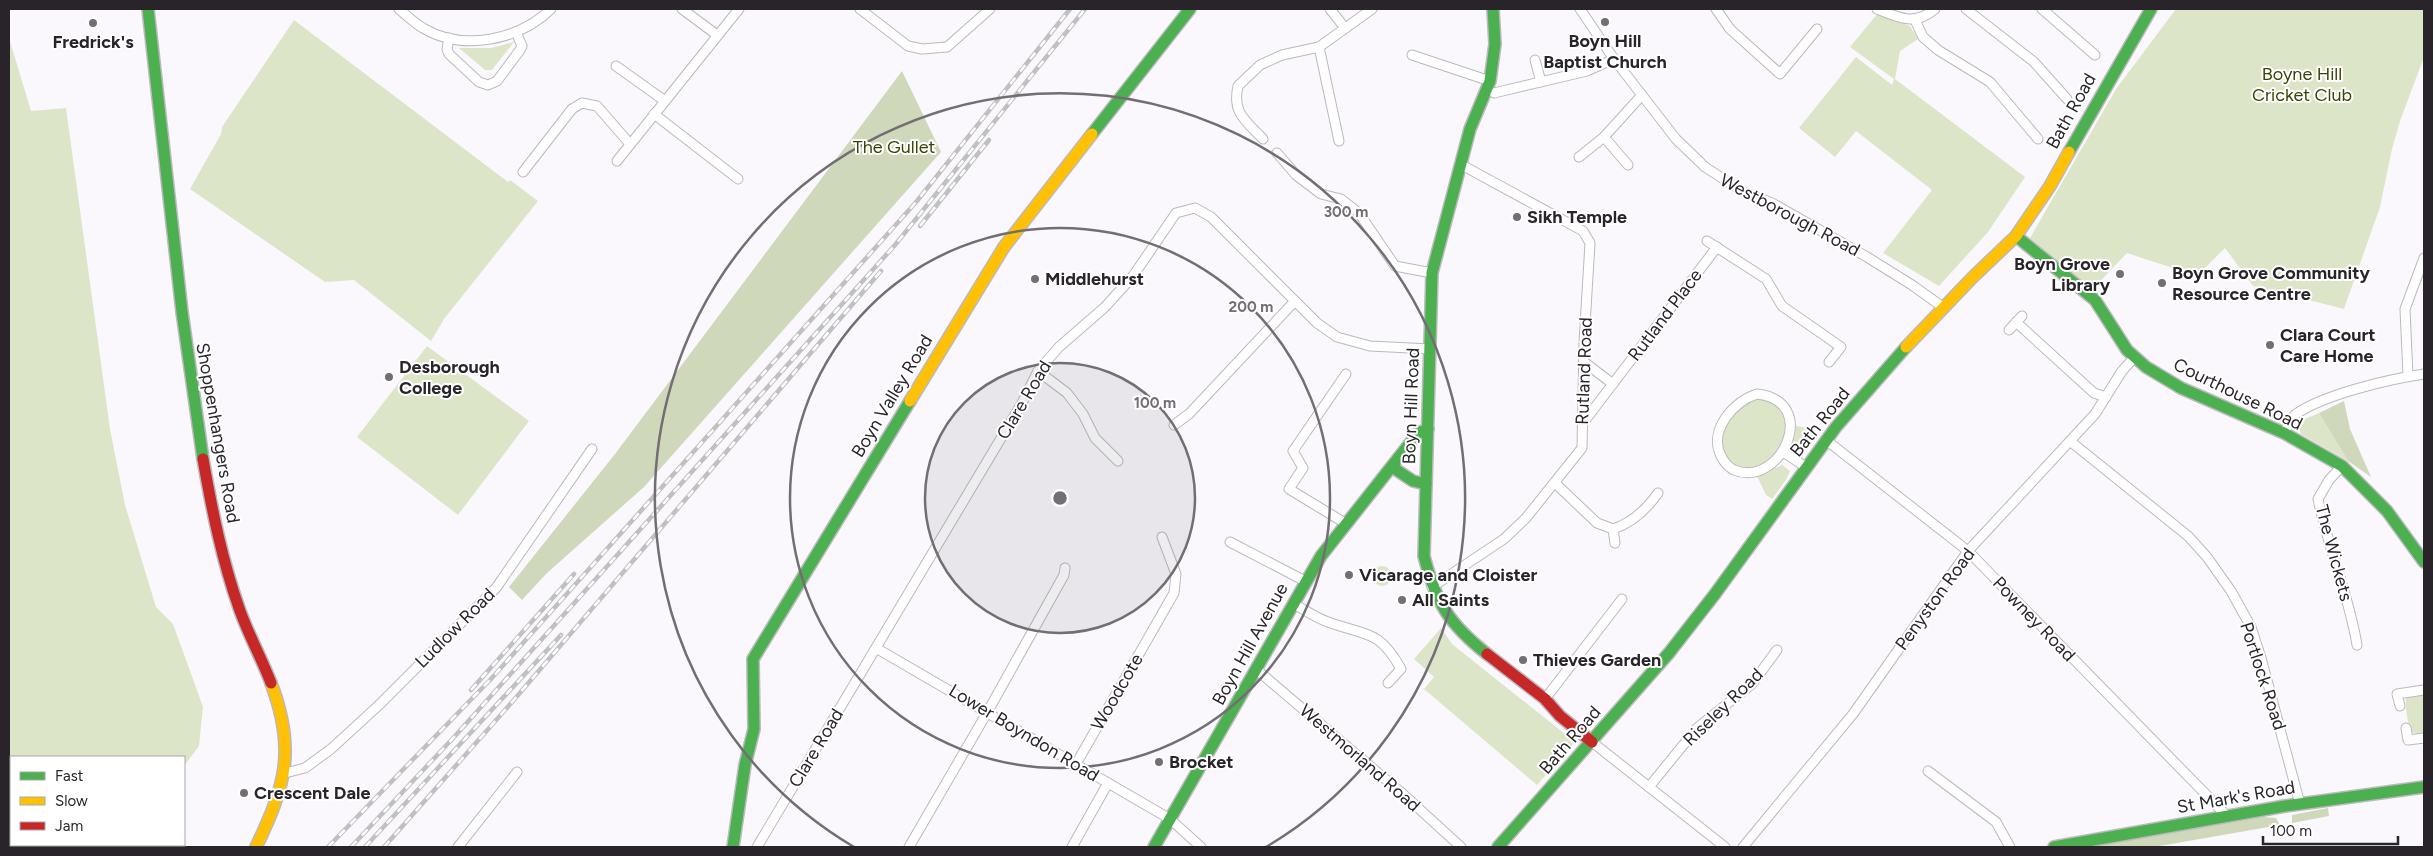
<svg xmlns="http://www.w3.org/2000/svg" width="2433" height="856" viewBox="0 0 2433 856" font-family="Figtree,sans-serif">
<rect width="100%" height="100%" fill="#faf8fc"/>
<g fill="#dde5c9">
<path d="M2176,9H2424V57L2400,121L2392,149L2380,207L2344,309L2253,286L2225,248L2197,276L2127,253L2090,292L2030,238L2116,89Z"/>
<path d="M1878,13L1910,26L1918,39L1900,51L1895,79L2025,177L1988,232L1939,286L1883,253L1932,190L1856,131L1835,157L1799,128L1856,57L1892,85L1894,79L1850,47Z"/>
<path d="M294,20L508,182L510,180L538,201L444,319L431,341L354,280L325,282L190,189L221,134L222,127Z"/>
<path d="M9,38L31,111L66,108L110,429L125,505L156,607L173,624L203,707L199,746L184,766V757H11V788L9,781Z"/>
<path d="M514,42L492,70H485L459,48H491Z"/>
<path d="M427,346L529,421L458,515L357,437Z"/>
<path d="M1763,398C1810,409 1773,482 1737,466C1708,452 1726,413 1749,402C1753,399 1759,399 1763,398Z"/>
<path d="M2319,413L2348,461L2301,434L2298,426L2300,421Z"/>
<path d="M1796,426L1815,429L1798,450L1794,448C1792,441 1796,434 1796,426Z"/>
<path d="M1782,465L1790,471L1786,480L1772,499L1766,495L1757,476Z"/>
<circle cx="1382" cy="576" r="10"/>
<path d="M1441,628L1452,644L1575,742L1537,785L1424,689L1434,677L1414,659Z"/>
<path d="M2422,694L2424,696V733L2420,734L2412,732C2407,723 2405,707 2406,697Z"/>
</g>
<g fill="#d0d8bb">
<path d="M902,71L941,152L644,487L547,573L522,600L509,587L615,454Z"/>
<path d="M2344,401L2350,429L2371,477L2348,461L2319,413Z"/>
<path d="M2328,808L2329,816L2292,823V815Z"/>
<path d="M2263,817L2276,818L2280,825L2154,847H2086Z"/>
</g>
<g fill="none" stroke-linecap="round" stroke-linejoin="round">
<g stroke="#bcb9be" stroke-width="11">
<g id="street">
<path d="M399,9C406,15 414,23 423,28C463,52 519,40 551,9"/>
<path d="M682,9L717,35"/>
<path d="M860,9L908,46L922,49L947,47L990,9"/>
<path d="M1330,9L1345,28"/>
<path d="M1580,9L1614,59L1676,139L1705,167L1742,191L1772,203L1867,257L1912,285L1944,308"/>
<path d="M1716,9L1730,29L1780,74L1817,29"/>
<path d="M1877,9C1899,18 1915,26 1935,9"/>
<path d="M1966,9L2034,62L2067,99"/>
<path d="M2042,9L2095,55"/>
<path d="M1915,20L1923,37L1938,50L1990,82L2038,139"/>
<path d="M449,38L447,49L449,54L479,82L488,85L497,81L520,50L522,46L516,32"/>
<path d="M1319,47L1339,141"/>
<path d="M1412,55L1490,81"/>
<path d="M1535,60L1541,82"/>
<path d="M616,66L665,101"/>
<path d="M1494,93L1587,71L1614,59"/>
<path d="M654,114L738,179"/>
<path d="M1604,137L1628,165"/>
<path d="M1263,139C1245,120 1232,113 1238,86L1260,65L1282,55L1319,47L1372,9"/>
<path d="M1277,153L1296,175L1321,194L1341,199L1359,213L1395,266L1432,273"/>
<path d="M1579,157L1604,137L1642,95"/>
<path d="M617,161L739,9"/>
<path d="M523,172L572,109L582,103L597,106L630,144"/>
<path d="M1707,241L1766,279L1782,306L1841,347L1829,362"/>
<path d="M2016,322L2094,393L2106,397"/>
<path d="M2009,330L2022,316"/>
<path d="M1584,362L1613,384"/>
<path d="M1038,371L1067,393L1083,414L1095,438L1118,461"/>
<path d="M2408,376L2405,309L2424,258"/>
<path d="M1757,394C1821,401 1781,489 1734,470C1728,467 1724,462 1721,456C1708,430 1734,401 1757,394Z"/>
<path d="M1583,423L1717,247"/>
<path d="M1174,425L1189,414L1295,301"/>
<path d="M2284,433C2287,427 2291,417 2296,414C2325,394 2390,379 2424,374"/>
<path d="M1826,440L1968,551L2227,816"/>
<path d="M2070,441L2188,536L2207,557L2231,591L2251,627L2261,658L2300,804"/>
<path d="M1783,452L1806,467"/>
<path d="M2342,466L2329,480L2318,499C2328,548 2349,595 2357,645"/>
<path d="M1555,483L1597,523L1613,529C1632,523 1646,510 1658,493"/>
<path d="M1345,523L1289,489L1303,468L1293,451L1346,374"/>
<path d="M1613,529L1615,543"/>
<path d="M1230,542L1305,581"/>
<path d="M1432,587L1504,539L1526,518L1582,448L1584,342L1590,243L1583,231L1460,164"/>
<path d="M1294,604C1305,610 1316,618 1328,622C1366,636 1379,629 1401,669L1388,683"/>
<path d="M876,648L1170,819L1201,847"/>
<path d="M1257,670L1404,795L1461,847"/>
<path d="M1545,699L1622,599"/>
<path d="M2400,706L2397,694L2424,690"/>
<path d="M2406,728L2408,740L2424,738"/>
<path d="M1592,742L1725,847"/>
<path d="M1076,764L1174,593L1176,574L1162,537"/>
<path d="M1928,771L1996,822L2010,847"/>
<path d="M285,773L305,768L331,749L379,705L496,588L592,449"/>
<path d="M1649,787L1697,728L1752,684L1777,650"/>
<path d="M458,847L517,772"/>
<path d="M757,847L1022,403L1038,371L1059,347L1105,307L1133,276L1176,213L1195,208L1211,217L1317,323L1337,337L1370,346L1430,349"/>
<path d="M909,847L988,711L1064,575L1065,568"/>
<path d="M1072,847L1108,783"/>
<path d="M1743,847L1853,714L1968,551L2095,414L2122,371L2134,358"/>
</g>
</g>
<g stroke="#bcb9be" stroke-width="14">
<g id="fast">
<path d="M148,9L182,312L203,459"/>
<path d="M1092,134L1190,9"/>
<path d="M2069,152L2151,9"/>
<path d="M2016,236L2095,300L2127,350L2146,367L2181,388L2284,433L2342,466L2387,511L2424,562"/>
<path d="M1392,467L1413,481L1426,484"/>
<path d="M1487,654C1449,624 1436,603 1424,556L1432,273L1470,129L1490,81L1495,44L1493,9"/>
<path d="M733,847L745,765L754,729L753,659L910,401"/>
<path d="M1154,847L1321,556L1418,433L1428,429"/>
<path d="M1498,847L1669,653L1715,594L1836,427L1906,347"/>
<path d="M2054,847L2285,806L2424,787"/>
</g>
</g>
<g stroke="#bcb9be" stroke-width="14">
<g id="slow">
<path d="M1906,347L1973,277L2016,236L2050,186L2069,152"/>
<path d="M910,401L1004,247L1092,134"/>
<path d="M256,847C286,785 296,749 271,683"/>
</g>
</g>
<g stroke="#bcb9be" stroke-width="14">
<g id="jam">
<path d="M203,459C212,510 222,560 239,608C248,634 261,657 271,683"/>
<path d="M1487,654L1545,699L1560,716L1592,742"/>
</g>
</g>
<use href="#street" stroke="#fefeff" stroke-width="9"/>
<use href="#fast" stroke="#4caf50" stroke-width="11"/>
<use href="#slow" stroke="#ffc107" stroke-width="11"/>
<use href="#jam" stroke="#c62828" stroke-width="11"/>
<g stroke="#c0c0c0" stroke-width="4.5">
<g id="rail">
<path d="M920,226L989,140"/>
<path d="M471,690L574,574"/>
<path d="M328,847L491,679L917,201L1070,9"/>
<path d="M351,847L456,735L895,245L1085,9"/>
<path d="M365,847L561,635"/>
<path d="M384,847L513,701L881,271"/>
</g>
</g>
<use href="#rail" stroke="#fff" stroke-width="2.5" stroke-dasharray="8" stroke-linecap="butt"/>
</g>
<circle cx="1060" cy="498" r="135" fill="#726e74" fill-opacity=".12"/>
<g fill="none" stroke="#726e74" stroke-width="2.5">
<circle cx="1060" cy="498" r="135"/>
<circle cx="1060" cy="498" r="270"/>
<path d="M854 847A405 405 0 1 1 1266 847"/>
</g>
<g fill="#726e74" stroke="#fff" stroke-width="2">
<circle cx="1605" cy="22" r="5"/>
<circle cx="93" cy="23" r="5"/>
<circle cx="1517" cy="217" r="5"/>
<circle cx="2120" cy="274" r="5"/>
<circle cx="1035" cy="279" r="5"/>
<circle cx="2162" cy="283" r="5"/>
<circle cx="2270" cy="345" r="5"/>
<circle cx="389" cy="377" r="5"/>
<circle cx="1349" cy="575" r="5"/>
<circle cx="1402" cy="600" r="5"/>
<circle cx="1523" cy="660" r="5"/>
<circle cx="1159" cy="762" r="5"/>
<circle cx="244" cy="793" r="5"/>
</g>
<g text-anchor="middle" dominant-baseline="central" stroke-width="4" stroke-linejoin="round" paint-order="stroke">
<g font-size="18" font-weight="bold" fill="#28242a" stroke="#fff" text-anchor="start">
<text x="1605" y="41" text-anchor="middle">Boyn Hill<tspan x="1605" dy="21">Baptist Church</tspan></text>
<text x="93" y="42" text-anchor="middle">Fredrick's</text>
<text x="1527" y="217">Sikh Temple</text>
<text x="2110" y="264" text-anchor="end">Boyn Grove<tspan x="2110" dy="21">Library</tspan></text>
<text x="2172" y="273">Boyn Grove Community<tspan x="2172" dy="21">Resource Centre</tspan></text>
<text x="1045" y="279">Middlehurst</text>
<text x="2280" y="335">Clara Court<tspan x="2280" dy="21">Care Home</tspan></text>
<text x="399" y="367">Desborough<tspan x="399" dy="21">College</tspan></text>
<text x="1359" y="575">Vicarage and Cloister</text>
<text x="1412" y="600">All Saints</text>
<text x="1533" y="660">Thieves Garden</text>
<text x="1169" y="762">Brocket</text>
<text x="254" y="793">Crescent Dale</text>
</g>
<g font-size="18" fill="#374503" stroke="#fff">
<text x="2302" y="74">Boyne Hill<tspan x="2302" dy="21">Cricket Club</tspan></text>
<text x="894" y="147">The Gullet</text>
</g>
<g font-size="18" fill="#28242a" stroke="#fff">
<text transform="translate(2071 111) rotate(-61)">Bath Road</text>
<text transform="translate(1790 215) rotate(28)">Westborough Road</text>
<text transform="translate(1665 315) rotate(-53)">Rutland Place</text>
<text transform="translate(1584 371) rotate(-88)">Rutland Road</text>
<text transform="translate(2238 394) rotate(26)">Courthouse Road</text>
<text transform="translate(892 396) rotate(-59)">Boyn Valley Road</text>
<text transform="translate(1024 400) rotate(-59)">Clare Road</text>
<text transform="translate(1411 406) rotate(-88)">Boyn Hill Road</text>
<text transform="translate(1820 422) rotate(-51)">Bath Road</text>
<text transform="translate(218 433) rotate(80)">Shoppenhangers Road</text>
<text transform="translate(2334 553) rotate(75)">The Wickets</text>
<text transform="translate(1935 599) rotate(-54)">Penyston Road</text>
<text transform="translate(2034 619) rotate(46)">Powney Road</text>
<text transform="translate(455 628) rotate(-45)">Ludlow Road</text>
<text transform="translate(1250 644) rotate(-61)">Boyn Hill Avenue</text>
<text transform="translate(2263 676) rotate(72)">Portlock Road</text>
<text transform="translate(1117 692) rotate(-60)">Woodcote</text>
<text transform="translate(1723 707) rotate(-44)">Riseley Road</text>
<text transform="translate(1024 733) rotate(31)">Lower Boyndon Road</text>
<text transform="translate(1570 740) rotate(-49)">Bath Road</text>
<text transform="translate(816 748) rotate(-59)">Clare Road</text>
<text transform="translate(1360 758) rotate(41)">Westmorland Road</text>
<text transform="translate(2236 797) rotate(-10)">St Mark's Road</text>
</g>
</g>
<circle cx="1060" cy="498" r="8" fill="#726e74" stroke="#fff" stroke-width="2.5"/>
<g font-size="15" text-anchor="middle" font-weight="bold" fill="#726e74" stroke="#fff" stroke-width="4" stroke-linejoin="round" paint-order="stroke">
<text x="1346" y="217">300 m</text>
<text x="1251" y="312">200 m</text>
<text x="1155" y="408">100 m</text>
</g>
<rect width="2433" height="856" fill="none" stroke="#28242a" stroke-width="20"/>
<rect x="10" y="756" width="175" height="90" fill="#ffffff" stroke="#a9a7aa"/>
<rect x="20" y="772" width="25" height="8" fill="#4caf50" stroke="#a9a7aa"/>
<text x="55" y="781" font-size="15" fill="#28242a">Fast</text>
<rect x="20" y="797" width="25" height="8" fill="#ffc107" stroke="#a9a7aa"/>
<text x="55" y="806" font-size="15" fill="#28242a">Slow</text>
<rect x="20" y="822" width="25" height="8" fill="#c62828" stroke="#a9a7aa"/>
<text x="55" y="831" font-size="15" fill="#28242a">Jam</text>
<path d="M2263 836v8h135v-8" fill="none" stroke="#28242a" stroke-width="2.5"/>
<text x="2270" y="836" font-size="15" fill="#28242a" stroke="#ffffff" stroke-width="4" paint-order="stroke">100 m</text>
</svg>
